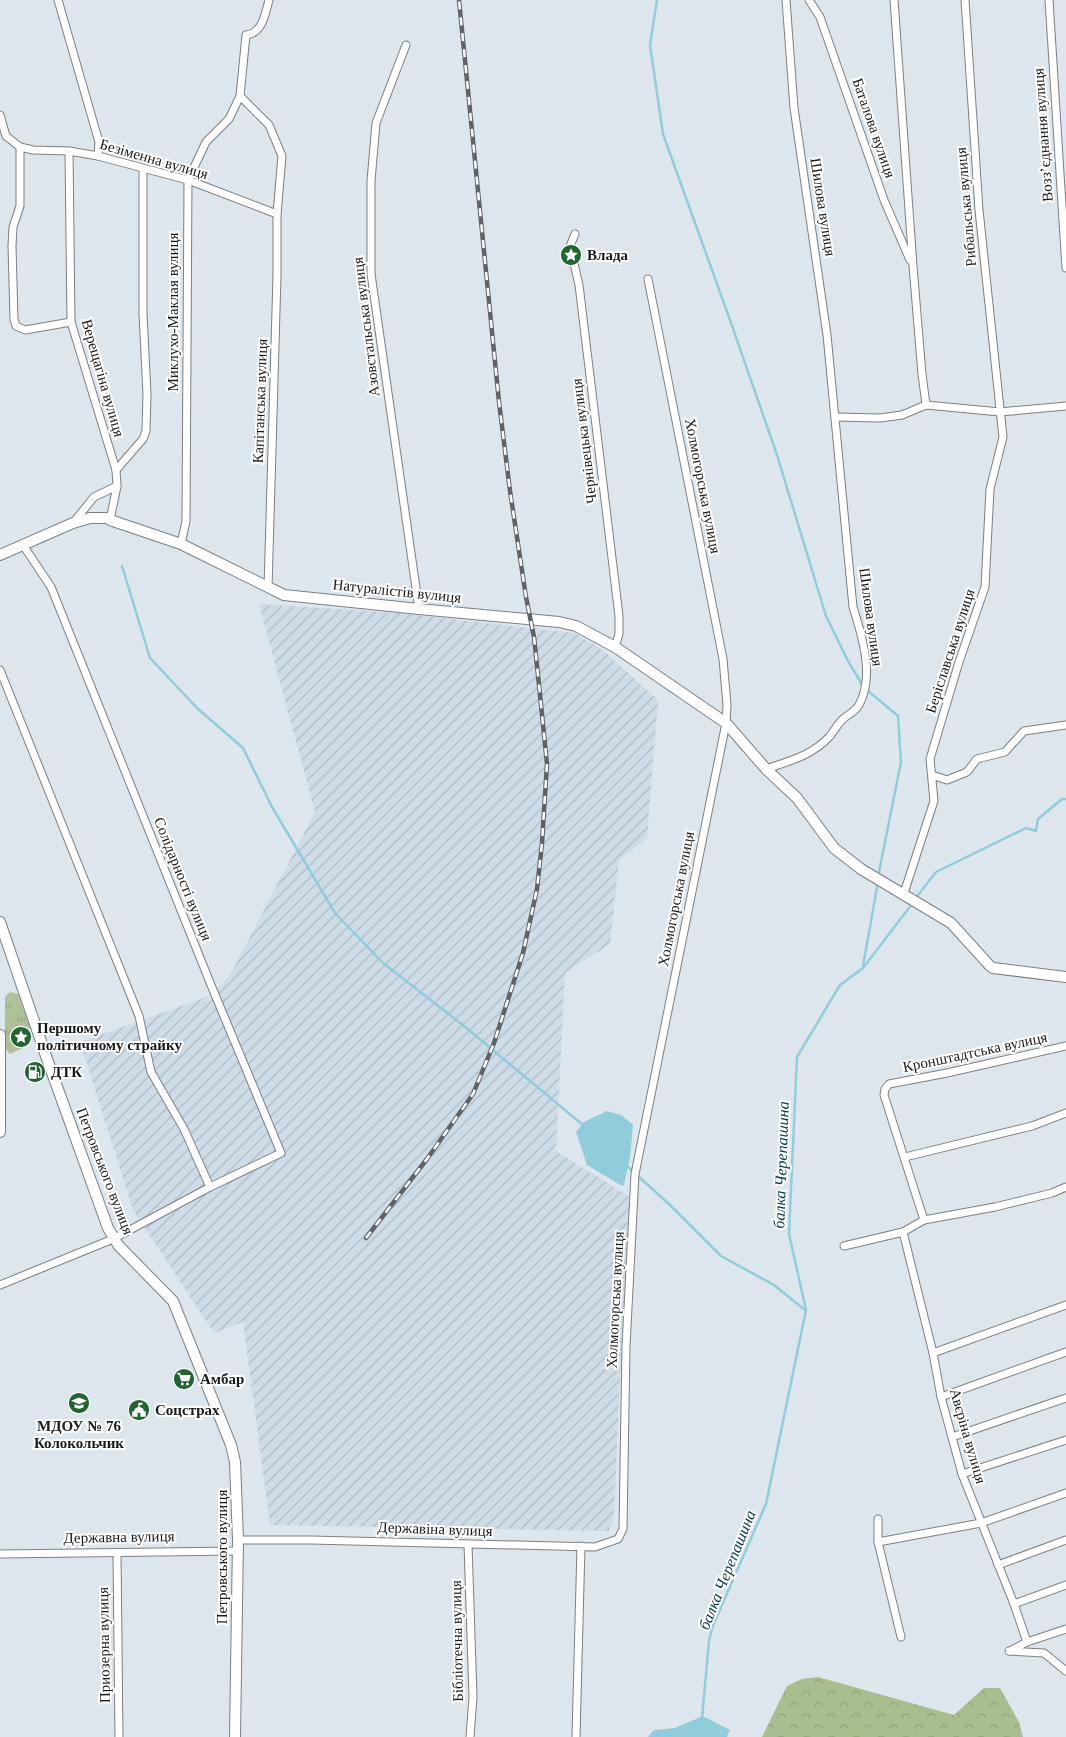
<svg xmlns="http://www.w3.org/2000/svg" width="1066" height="1737" viewBox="0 0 1066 1737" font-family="Georgia,serif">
<defs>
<pattern id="industrial-furrows" width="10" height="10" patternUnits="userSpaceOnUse" patternTransform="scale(1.25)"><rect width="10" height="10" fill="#cddce7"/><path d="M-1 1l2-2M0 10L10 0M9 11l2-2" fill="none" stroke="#afbcc6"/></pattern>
<pattern id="grass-tufts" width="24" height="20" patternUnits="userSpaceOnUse" patternTransform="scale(1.25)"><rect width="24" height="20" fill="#afc198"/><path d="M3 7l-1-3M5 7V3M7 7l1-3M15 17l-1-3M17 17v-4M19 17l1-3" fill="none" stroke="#96a582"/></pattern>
<pattern id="forest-crowns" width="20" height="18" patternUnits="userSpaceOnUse" patternTransform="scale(1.25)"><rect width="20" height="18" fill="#a9bd8f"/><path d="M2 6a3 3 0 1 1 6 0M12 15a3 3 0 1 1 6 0" fill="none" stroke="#91a27b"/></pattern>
</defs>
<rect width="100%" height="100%" fill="#dee6ed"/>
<path fill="url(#industrial-furrows)" d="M259,604L398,613L574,633L604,651L658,700L647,839L619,860L610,944L565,973L556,1151L630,1197L622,1327L614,1518L609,1531L270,1525L243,1322L214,1333L133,1210L80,1042L212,995L231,973L315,812Z"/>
<path fill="url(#grass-tufts)" d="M10,992L18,994L30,1026L27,1046L10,1054L5,1048V997Z"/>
<path fill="url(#forest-crowns)" d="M818,1677L954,1715L984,1688H1000L1019,1722L1023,1737H762L787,1686L802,1679Z"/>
<g fill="#8fcddb">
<path d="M607,1111L621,1115L633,1125L630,1157L624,1185L622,1186L587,1165L576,1132L584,1122Z"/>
<path d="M703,1716L730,1730L727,1737H648L654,1730L675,1728Z"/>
</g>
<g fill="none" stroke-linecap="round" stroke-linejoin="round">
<g stroke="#8fcddb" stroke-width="2.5">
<path d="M657,0L650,45L663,134L730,320L777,455L826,616L848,661L863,686"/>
<path d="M122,566L150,658L197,708L243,748L272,807L335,913L383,963L464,1026L583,1125"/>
<path d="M867,690L898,716L901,762L878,877"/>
<path d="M915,899L936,872L1026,828L1036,831L1038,819L1062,799H1066"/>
<path d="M863,966L878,882"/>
<path d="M627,1166L670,1205L721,1256L774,1285L805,1310"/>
<path d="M702,1718L709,1641L712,1628L766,1504L806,1310L789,1234L797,1057L840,985L863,968L912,904"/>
</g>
<g stroke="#798086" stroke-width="9">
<g id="street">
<path d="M58,0L99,142L98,156"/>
<path d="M809,0L820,17L884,200L910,260"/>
<path d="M894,0L913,266L922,374L926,405"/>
<path d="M1049,0L1066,268"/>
<path d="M406,45L376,123L371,181V274L419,609"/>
<path d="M0,115L6,136L20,147V206L13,227L12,246L14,319L16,326L25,330L71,322"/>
<path d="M20,147L33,150L69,151L98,156L188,180L277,214"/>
<path d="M69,151L71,322L116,470L117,486L110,520"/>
<path d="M575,234L570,246L579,285L619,616V634L615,647"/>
<path d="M835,417L880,418L902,415L926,405L1000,412L1066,406"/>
<path d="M116,470L143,439L146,431L147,394L143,314V169"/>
<path d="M73,523L94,497L117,486"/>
<path d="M181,544L186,521L188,180L206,142L229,119L240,96"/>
<path d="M268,588L277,276V214L282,156L269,125L240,96L246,35C263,33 265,14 269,0"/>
<path d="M0,670L139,1016L151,1072L184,1129L210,1187"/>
<path d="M766,769C790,761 813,755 830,736C834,731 837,725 842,720C847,715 855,712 859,705C875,676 862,636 853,607L827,335L794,108L786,0"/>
<path d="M932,775L947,780L967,772L977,759L1005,752L1024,731L1066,725"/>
<path d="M904,893L934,801L930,759L959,662L985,587L990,489L1003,437L979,210L965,0"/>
<path d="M905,1157L1032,1126L1066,1113"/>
<path d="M924,1220L884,1095L885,1089L889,1084L947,1073L1066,1046"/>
<path d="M903,1232L933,1353L941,1397L962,1474L1014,1604L1027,1642"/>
<path d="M844,1246L903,1232L924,1220L995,1207L1052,1193L1066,1187"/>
<path d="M0,1285L113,1239L210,1187L281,1153L211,985L51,587L23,545"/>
<path d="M933,1353L1066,1305"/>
<path d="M941,1397L1066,1352"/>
<path d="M952,1437L1066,1398"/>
<path d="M962,1474L1066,1440"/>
<path d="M878,1519V1542L901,1637"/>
<path d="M238,1540H311L595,1547L618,1539L623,1529L626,1346L635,1174L726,723L727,705L723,659L648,279"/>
<path d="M878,1542L981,1523L1066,1493"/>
<path d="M468,1544L473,1697L470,1737"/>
<path d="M117,1553L119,1737"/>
<path d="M0,1554L238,1551"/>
<path d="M998,1565L1066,1540"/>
<path d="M1014,1604L1066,1585"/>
<path d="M1009,1651L1044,1653L1066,1671"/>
<path d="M1010,1651L1027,1642L1066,1629"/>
<path d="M576,1737L581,1546"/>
</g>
</g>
<g stroke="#798086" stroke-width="12">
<g id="secondary">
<path d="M0,555L73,523L90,518H109L110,520L181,544L284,595L419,609L559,622L576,626L615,647L726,723L766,769L797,798L834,848L861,869L951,923L990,966L993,968L1066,977"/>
<path d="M0,922L46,1056L108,1228L118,1245L173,1301L231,1445L235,1462L238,1540L235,1737"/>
<path d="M0,1035V1132"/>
</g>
</g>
<use href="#street" stroke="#fff" stroke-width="7"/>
<use href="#secondary" stroke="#fff" stroke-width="10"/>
<g stroke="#5f6367" stroke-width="4.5">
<path id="rail" d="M366,1238L427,1159L473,1094L494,1043L523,953L537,889L542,843L547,764L538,675L534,637L526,597L510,491L499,402L459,0"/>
</g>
<use href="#rail" stroke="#fff" stroke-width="2.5" stroke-dasharray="8" stroke-linecap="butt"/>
</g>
<defs>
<g id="sight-disc" transform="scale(1.125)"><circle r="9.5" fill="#216531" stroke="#fff"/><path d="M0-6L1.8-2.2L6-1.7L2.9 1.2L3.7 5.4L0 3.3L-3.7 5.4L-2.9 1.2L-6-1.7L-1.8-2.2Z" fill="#fff"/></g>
<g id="fuel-disc" transform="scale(1.125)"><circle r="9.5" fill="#216531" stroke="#fff"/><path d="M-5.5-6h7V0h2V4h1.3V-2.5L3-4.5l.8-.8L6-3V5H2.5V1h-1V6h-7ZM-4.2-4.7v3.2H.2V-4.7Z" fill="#fff"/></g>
<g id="supermarket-disc" transform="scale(1.125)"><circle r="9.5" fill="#216531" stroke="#fff"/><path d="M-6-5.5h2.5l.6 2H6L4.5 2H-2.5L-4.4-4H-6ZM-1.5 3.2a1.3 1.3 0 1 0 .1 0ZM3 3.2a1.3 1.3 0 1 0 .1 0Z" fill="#fff"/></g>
<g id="school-disc" transform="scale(1.125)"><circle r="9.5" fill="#216531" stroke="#fff"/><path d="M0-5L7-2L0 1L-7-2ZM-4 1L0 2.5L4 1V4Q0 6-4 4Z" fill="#fff"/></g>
<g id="civic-disc" transform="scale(1.125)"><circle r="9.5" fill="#216531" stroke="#fff"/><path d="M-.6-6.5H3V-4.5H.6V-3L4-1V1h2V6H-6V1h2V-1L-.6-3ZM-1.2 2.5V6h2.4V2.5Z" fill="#fff"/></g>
</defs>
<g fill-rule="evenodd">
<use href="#sight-disc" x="571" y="255"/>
<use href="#sight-disc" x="21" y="1037"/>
<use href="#fuel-disc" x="35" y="1072"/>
<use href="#supermarket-disc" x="184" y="1379"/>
<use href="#school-disc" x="79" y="1403"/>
<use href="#civic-disc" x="139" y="1410"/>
</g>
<g text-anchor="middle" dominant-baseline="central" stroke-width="4" stroke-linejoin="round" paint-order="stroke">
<g font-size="15" fill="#171a1c" stroke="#fff">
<text transform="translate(874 128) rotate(71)">Баталова вулиця</text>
<text transform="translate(1043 135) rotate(-94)">Возз’єднання вулиця</text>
<text transform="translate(154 159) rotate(16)">Безіменна вулиця</text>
<text transform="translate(823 207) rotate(81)">Шилова вулиця</text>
<text transform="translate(966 207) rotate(-95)">Рибальська вулиця</text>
<text transform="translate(173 312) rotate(-90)">Миклухо-Маклая вулиця</text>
<text transform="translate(366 327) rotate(-97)">Азовстальська вулиця</text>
<text transform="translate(103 378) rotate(74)">Верещагіна вулиця</text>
<text transform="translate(260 401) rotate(-88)">Капітанська вулиця</text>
<text transform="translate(584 441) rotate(-97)">Чернівецька вулиця</text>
<text transform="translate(703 486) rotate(79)">Холмогорська вулиця</text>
<text transform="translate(397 591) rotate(6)">Натуралістів вулиця</text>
<text transform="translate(871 617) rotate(82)">Шилова вулиця</text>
<text transform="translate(950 651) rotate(-72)">Беріславська вулиця</text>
<text transform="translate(183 879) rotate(68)">Солідарності вулиця</text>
<text transform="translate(676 899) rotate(-79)">Холмогорська вулиця</text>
<text transform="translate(975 1052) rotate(-12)">Кронштадтська вулиця</text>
<text transform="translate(105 1171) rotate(69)">Петровського вулиця</text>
<text transform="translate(615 1300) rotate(-87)">Холмогорська вулиця</text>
<text transform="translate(968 1436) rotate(74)">Авєріна вулиця</text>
<text transform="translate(435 1529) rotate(2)">Державіна вулиця</text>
<text transform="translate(119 1537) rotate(-1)">Державна вулиця</text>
<text transform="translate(222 1557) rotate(-90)">Петровського вулиця</text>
<text transform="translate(457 1641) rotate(-91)">Бібліотечна вулиця</text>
<text transform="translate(104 1645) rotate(-91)">Приозерна вулиця</text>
</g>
<g font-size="15" font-weight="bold" fill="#171a1c" stroke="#fff" text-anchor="start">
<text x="587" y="255">Влада</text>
<text x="37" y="1028">Першому<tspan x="37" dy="17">політичному страйку</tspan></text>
<text x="51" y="1072">ДТК</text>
<text x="200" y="1379">Амбар</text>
<text x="155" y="1410">Соцстрах</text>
<text x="79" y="1426" text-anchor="middle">МДОУ № 76<tspan x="79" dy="17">Колокольчик</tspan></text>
</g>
<g font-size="16" font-style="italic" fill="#003a45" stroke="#fff">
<text transform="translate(781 1165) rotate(-88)">балка Черепашина</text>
<text transform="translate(727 1570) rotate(-68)">балка Черепашина</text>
</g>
</g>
</svg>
